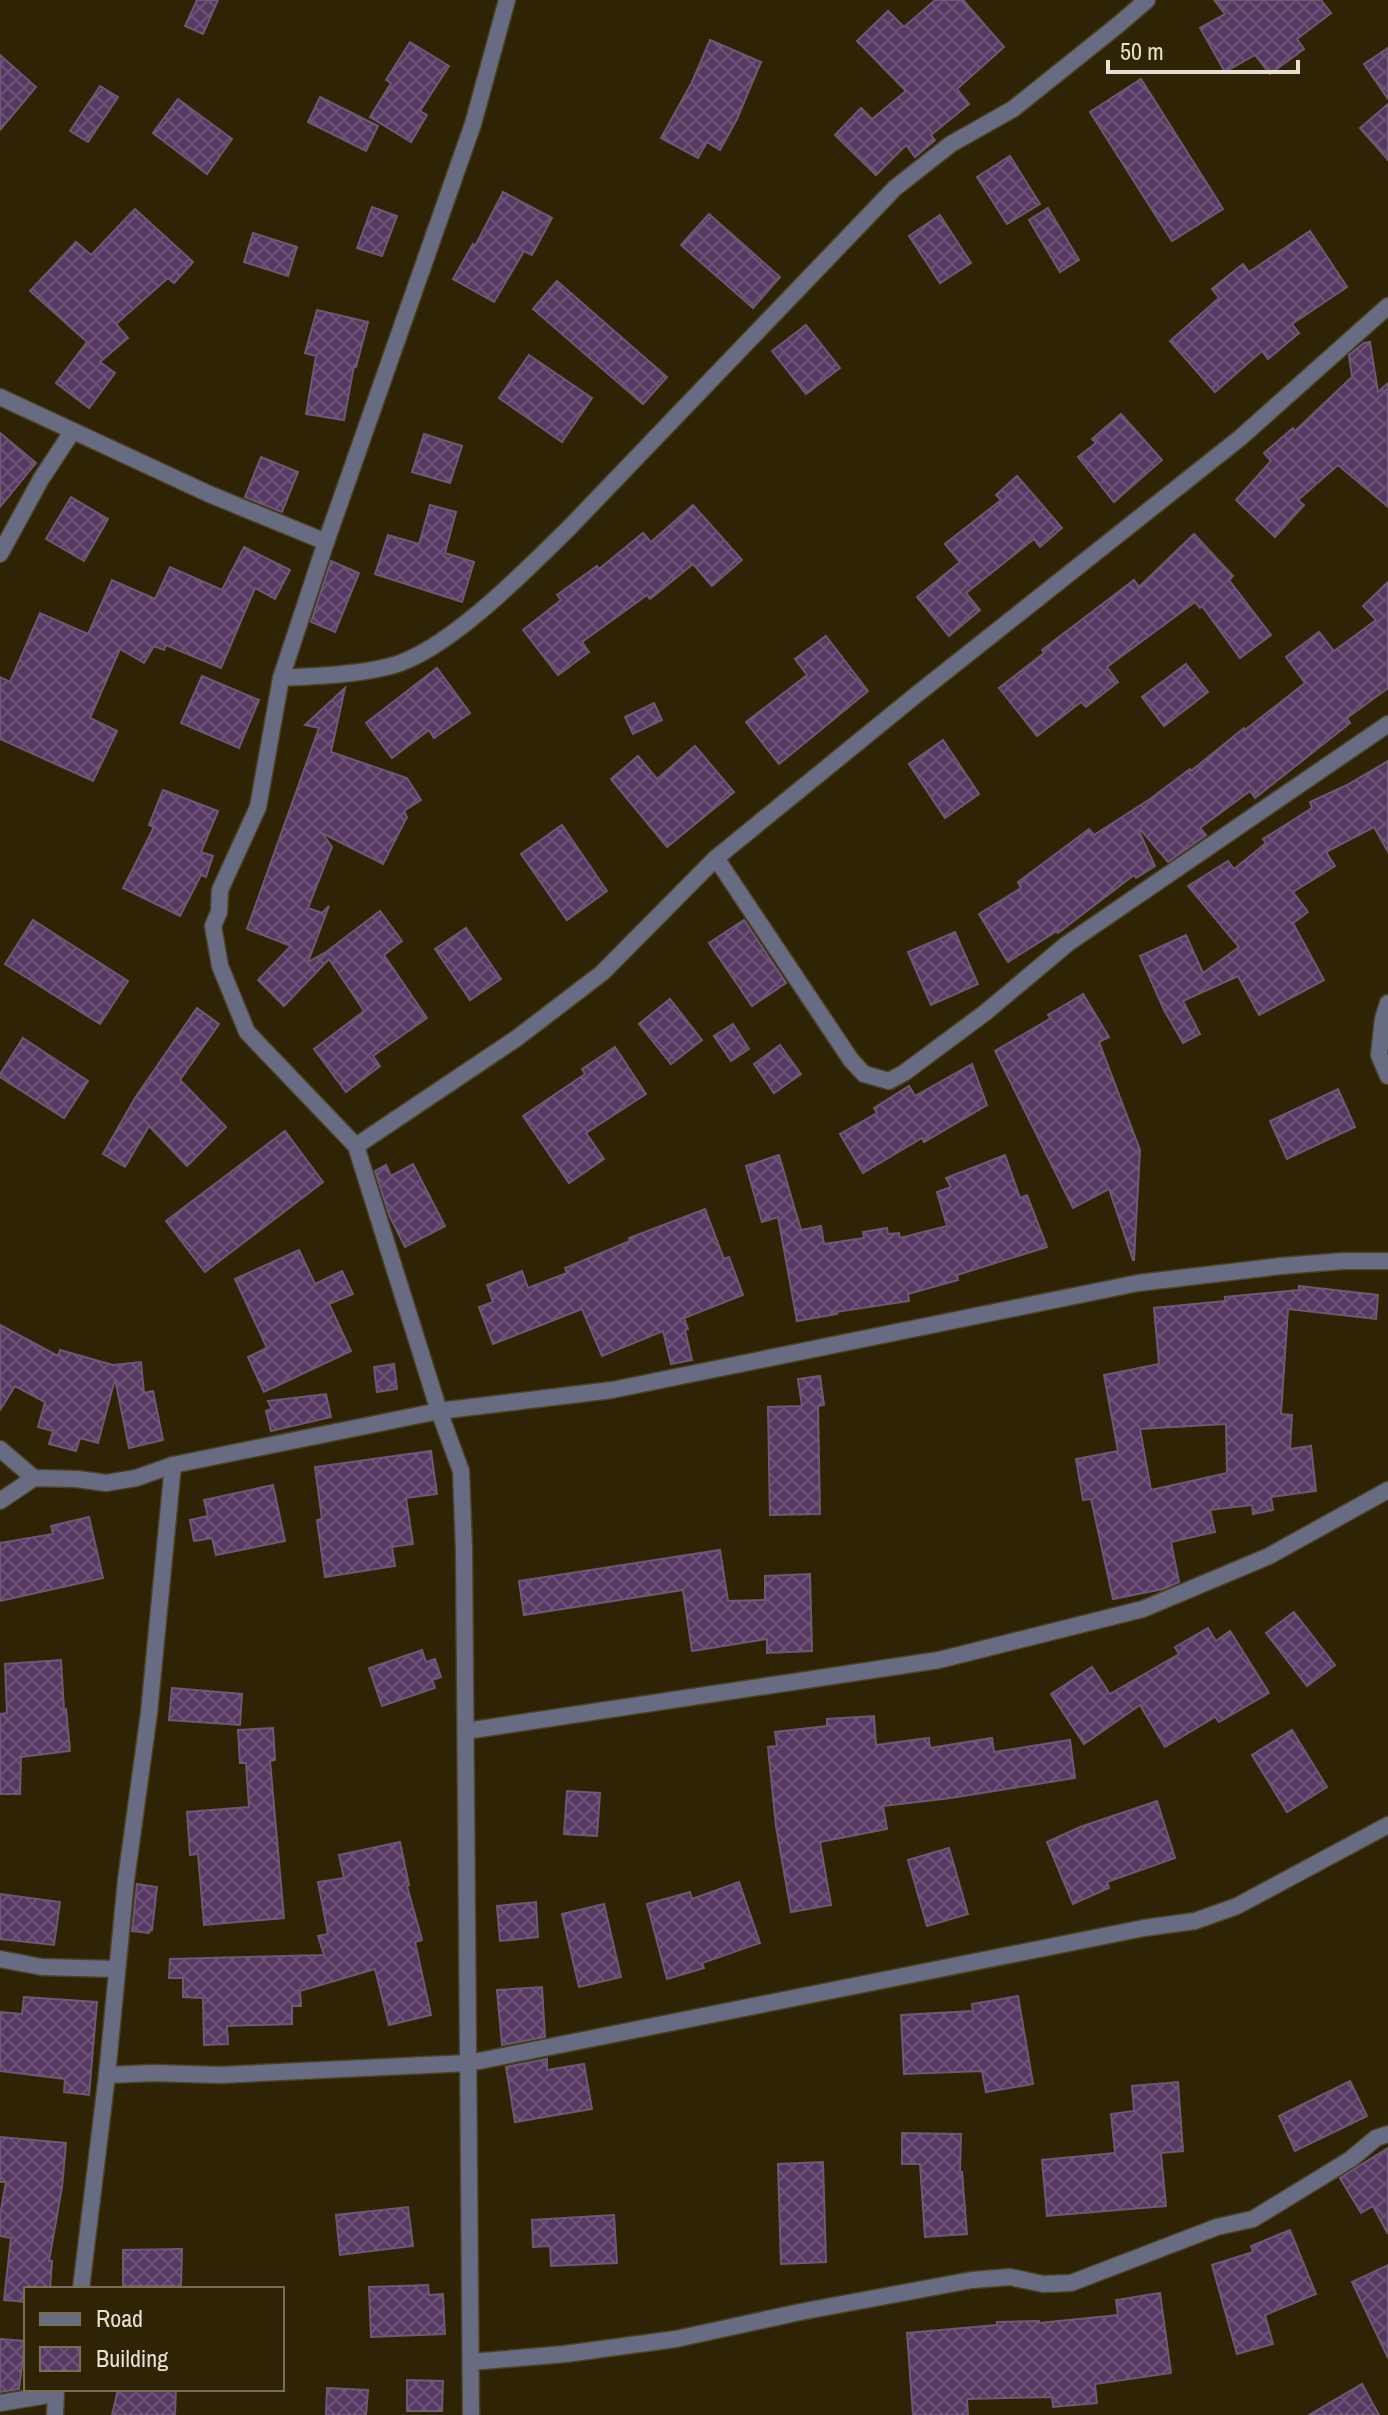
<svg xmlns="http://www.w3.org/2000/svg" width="1388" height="2415" viewBox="0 0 1388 2415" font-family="'Archivo Narrow',sans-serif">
<defs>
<pattern id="building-cross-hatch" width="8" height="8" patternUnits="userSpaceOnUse" patternTransform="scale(2)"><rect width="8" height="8" fill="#563862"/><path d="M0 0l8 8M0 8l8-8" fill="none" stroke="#6e5477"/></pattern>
</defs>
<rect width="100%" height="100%" fill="#2f2305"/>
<g fill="url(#building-cross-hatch)" stroke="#6c5974" stroke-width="2" fill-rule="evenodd">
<path d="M197,0H218L203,34L185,26Z"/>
<path d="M935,0H963L1004,47L957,89L969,104L931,135L935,140L915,157L906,145L876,175L835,135L861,108L872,119L906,91L857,41L888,11L904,27Z"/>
<path d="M1214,0H1321L1331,13L1297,39L1304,49L1270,74L1255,55L1225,72L1200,28L1225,14Z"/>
<path d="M710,40L761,62L737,119L720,150L707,142L698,158L661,138L692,82Z"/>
<path d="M410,42L449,66L420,111L427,115L411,142L370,117L391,83L386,80Z"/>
<path d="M1388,48V99L1364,64Z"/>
<path d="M0,55L36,87L0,130Z"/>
<path d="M1141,79L1223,209L1172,241L1090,112Z"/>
<path d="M100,86L118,97L88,142L70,131Z"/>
<path d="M320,97L378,126L366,151L308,122Z"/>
<path d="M178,99L232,139L207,174L153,133Z"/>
<path d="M1388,104V160L1360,128Z"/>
<path d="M1010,156L1040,204L1007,224L977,177Z"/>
<path d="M503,192L552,218L532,255L524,251L494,302L453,279L473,244L475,246Z"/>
<path d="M372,207L397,216L382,256L357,248Z"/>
<path d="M1048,208L1079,260L1060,272L1029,220Z"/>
<path d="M135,209L193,262L174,283L168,278L116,324L128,338L100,362L115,373L89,408L56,383L87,342L30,291L76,242L91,255Z"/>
<path d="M709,214L780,277L753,308L681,245Z"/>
<path d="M940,215L971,263L940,283L909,236Z"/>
<path d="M1310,231L1347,287L1292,324L1299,333L1268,359L1262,351L1215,392L1170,341L1219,298L1212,289L1243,264L1249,272Z"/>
<path d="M253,233L297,247L288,276L244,262Z"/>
<path d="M557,281L667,377L643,404L533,309Z"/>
<path d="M317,310L368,322L356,367L354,366L344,420L306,414L316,356L305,353Z"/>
<path d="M806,325L840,368L806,394L772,351Z"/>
<path d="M1370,342L1378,392L1388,383V507L1338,465L1298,500L1304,505L1275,537L1236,500L1271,461L1264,453L1293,428L1295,431L1352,377L1349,355L1364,343Z"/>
<path d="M529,355L592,398L562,442L499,398Z"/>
<path d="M1121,414L1162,460L1114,502L1078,457L1096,443L1092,439Z"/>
<path d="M0,433L36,463L0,507Z"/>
<path d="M424,434L462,446L450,483L412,472Z"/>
<path d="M261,457L298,472L282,512L245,497Z"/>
<path d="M1017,476L1062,528L1040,547L1034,539L966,593L980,610L949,636L917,597L960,562L945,544L1001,500L996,495Z"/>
<path d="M71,497L108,519L84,561L46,539Z"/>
<path d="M430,505L456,512L445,553L474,562L462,602L375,574L388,535L419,544Z"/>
<path d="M693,505L742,560L712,586L693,564L650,599L647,595L582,642L589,652L558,675L523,630L561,600L557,595L597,566L599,569L643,533L651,542Z"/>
<path d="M1194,534L1233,576L1229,580L1271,635L1240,658L1202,606L1200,608L1195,602L1107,667L1118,682L1086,707L1081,702L1037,736L999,688L1044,653L1042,650L1134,580L1139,587Z"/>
<path d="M244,547L290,570L275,599L255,588L221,668L166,645L164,650L154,646L144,663L120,649L90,718L117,731L93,781L0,739V677L10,682L40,613L88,634L112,580L155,599L170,567L222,590Z"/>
<path d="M331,561L359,573L335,632L311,622Z"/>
<path d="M1388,582V688L1347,718L1350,723L1255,798L1250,791L1200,828L1206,835L1168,862L1141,830L1139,831L1155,866L1136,878L1134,875L1058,933L1057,931L1008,962L979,914L1021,888L1018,882L1089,829L1094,835L1150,799L1190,769L1191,771L1244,728L1245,730L1305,683L1286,657L1319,632L1334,651L1376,620L1363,606Z"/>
<path d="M826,636L868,691L779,764L746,722L807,675L795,659Z"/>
<path d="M1186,664L1208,692L1164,726L1142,697Z"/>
<path d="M437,668L470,713L434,738L429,730L392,758L366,723Z"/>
<path d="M202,676L259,700L239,748L181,723Z"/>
<path d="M345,688L331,752L407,778L421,800L404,811L407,817L383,864L322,833L332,847L308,908L322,913L329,906L308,962L326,952L380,911L402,941L384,955L427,1018L373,1056L380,1066L346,1092L314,1049L364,1011L329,959L284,1006L258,980L291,946L247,929L319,728L305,725Z"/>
<path d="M654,703L662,720L633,734L625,717Z"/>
<path d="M943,740L979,794L945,818L909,764Z"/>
<path d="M695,746L734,792L667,847L611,779L638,756L657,779Z"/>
<path d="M1388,761V852L1374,827L1326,852L1335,866L1293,892L1308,912L1293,923L1324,980L1259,1015L1238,976L1183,1001L1200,1034L1183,1043L1164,1010L1140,956L1186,935L1203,973L1239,947L1188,886L1228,861L1234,869L1266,843L1263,839L1312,808L1310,802L1347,785Z"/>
<path d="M163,790L218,811L201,852L213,856L206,877L201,875L180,916L123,888L154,827L149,825Z"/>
<path d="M562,825L607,891L567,920L521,854Z"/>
<path d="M33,920L128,981L100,1024L5,964Z"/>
<path d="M744,920L786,983L752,1006L709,943Z"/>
<path d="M466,928L501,979L470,1000L435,949Z"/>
<path d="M955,932L978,984L931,1005L908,952Z"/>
<path d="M1083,994L1109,1037L1099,1042L1140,1150L1134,1260H1133L1109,1189L1073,1208L995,1051L1051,1018L1048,1015Z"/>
<path d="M670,999L702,1040L671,1064L639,1024Z"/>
<path d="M197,1008L219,1024L180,1080L226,1127L187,1166L149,1126L125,1167L103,1154L135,1098Z"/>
<path d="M733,1024L749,1049L731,1061L714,1036Z"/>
<path d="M23,1038L88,1081L64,1118L0,1077V1074Z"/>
<path d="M780,1045L801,1074L774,1093L754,1064Z"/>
<path d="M615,1047L646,1094L586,1133L604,1159L569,1183L523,1116L585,1074L582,1069Z"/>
<path d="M972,1064L987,1105L924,1142L922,1138L863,1173L840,1134L877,1113L874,1108L909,1086L915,1096Z"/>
<path d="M1338,1089L1355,1127L1287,1159L1270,1121Z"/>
<path d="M285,1131L323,1182L205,1272L166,1221Z"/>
<path d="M779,1155L801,1230L821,1226L824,1244L864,1238L863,1232L887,1228L888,1234L899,1233L900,1238L947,1226L937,1192L951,1187L946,1178L1005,1155L1020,1198L1027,1195L1047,1247L957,1275L958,1280L908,1294L909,1301L836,1312L837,1314L797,1321L778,1217L762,1222L746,1166Z"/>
<path d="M413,1164L445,1226L405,1247L390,1217L375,1171L386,1165L391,1176Z"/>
<path d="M705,1209L724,1259L729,1257L743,1295L684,1318L688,1329L685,1330L692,1360L671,1364L663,1331L602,1356L582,1309L493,1344L479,1307L493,1302L487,1285L522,1271L528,1288L567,1273L565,1268L630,1241L629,1238Z"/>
<path d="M299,1250L315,1284L342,1271L353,1294L329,1304L351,1351L264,1392L248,1357L267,1348L235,1279Z"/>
<path d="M1299,1286L1378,1295L1376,1319L1288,1309L1281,1414L1292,1415L1290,1449L1311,1446L1316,1491L1271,1497L1273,1510L1253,1514L1252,1505L1210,1510L1215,1532L1171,1542L1179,1582L1163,1589L1113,1599L1091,1499L1083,1500L1076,1459L1118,1451L1104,1375L1159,1364L1154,1308L1225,1301V1297L1299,1290ZM1226,1424L1227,1473L1151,1490L1140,1429Z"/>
<path d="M0,1325L58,1356L60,1350L113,1365L141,1362L144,1393L153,1391L163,1440L129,1448L115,1379L98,1443L80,1438L76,1451L49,1444L53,1431L38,1427L45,1402L15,1386L0,1410Z"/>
<path d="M394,1364L397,1389L377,1392L374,1367Z"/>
<path d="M820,1376L824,1405L818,1406L820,1514L770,1515L768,1407L802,1406L798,1379Z"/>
<path d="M326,1394L331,1417L271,1431L266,1411L272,1409L268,1401Z"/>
<path d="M431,1451L437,1494L406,1498L413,1544L392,1547L395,1566L325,1577L317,1520L322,1519L315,1467Z"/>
<path d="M273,1485L285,1541L216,1555L212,1538L194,1541L190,1520L208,1516L204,1500Z"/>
<path d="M89,1517L103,1578L0,1601V1543L53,1534L51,1526Z"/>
<path d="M720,1550L728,1601L765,1600V1576L810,1574L812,1651L767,1653V1639L692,1651L683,1590L524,1615L519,1581Z"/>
<path d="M1294,1612L1335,1665L1307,1686L1266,1633Z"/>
<path d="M1208,1628L1216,1641L1230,1631L1269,1693L1219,1722L1215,1717L1165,1747L1140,1705L1084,1744L1051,1694L1092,1667L1110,1694L1179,1654L1175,1647Z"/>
<path d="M422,1650L426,1662L435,1659L441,1677L432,1680L435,1688L382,1706L369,1668Z"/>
<path d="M61,1660L64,1710L66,1709L70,1751L21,1757L20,1794H0V1714L7,1713L5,1664Z"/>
<path d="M172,1688L242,1694L240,1725L169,1720Z"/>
<path d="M874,1716L876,1745L929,1738L930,1748L992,1738L994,1752L1070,1740L1075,1778L951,1798L883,1806L887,1829L820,1842L831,1905L791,1912L776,1826L768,1747L777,1746L775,1732L827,1726V1719Z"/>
<path d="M273,1728L275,1760L270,1761L284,1918L204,1925L198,1854L190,1855L187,1812L249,1807L246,1763H240L238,1730Z"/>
<path d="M1292,1730L1327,1787L1287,1812L1252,1755Z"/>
<path d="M567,1791L600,1793L597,1836L564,1834Z"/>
<path d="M1157,1801L1175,1858L1107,1882L1109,1888L1073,1904L1047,1842L1080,1827Z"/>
<path d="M400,1842L409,1885L407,1886L422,1940L415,1942L431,2015L389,2025L375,1969L300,1991L301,2006H292V2024L227,2026L228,2044L204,2045L203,1998L183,1997V1978H169L170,1959L324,1955L318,1936L328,1934L318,1882L344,1878L339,1855Z"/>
<path d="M949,1848L968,1914L927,1926L908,1860Z"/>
<path d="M739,1882L760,1943L702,1963L704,1968L667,1979L647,1904L690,1892L692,1899Z"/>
<path d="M137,1884L157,1887L152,1930L149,1931V1933L132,1931Z"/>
<path d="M0,1894L60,1902L54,1945L0,1939Z"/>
<path d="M536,1902L538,1937L500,1941L497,1906Z"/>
<path d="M604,1904L621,1977L579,1987L562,1914Z"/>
<path d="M542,1987L545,2037L502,2045L497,1990Z"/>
<path d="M1018,1996L1033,2084L986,2092L982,2071L904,2074L901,2015L973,2011L972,2004Z"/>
<path d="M24,1997L97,2002L89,2095L64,2092L65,2079L0,2071V2012L22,2014Z"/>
<path d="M547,2059V2070L584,2064L592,2109L515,2122L506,2067Z"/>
<path d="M1350,2081L1367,2116L1295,2151L1279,2116Z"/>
<path d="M1178,2082L1183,2151L1161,2153L1166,2206L1047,2216L1042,2160L1115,2153L1111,2114L1134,2111L1132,2086Z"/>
<path d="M902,2133L961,2134L960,2172H962L967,2234L925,2237L920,2164H902Z"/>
<path d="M0,2137L66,2143L62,2187L49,2261H52L50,2289H26V2302L4,2300L11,2238L0,2236V2215L6,2182H0Z"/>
<path d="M1388,2148V2234L1373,2206L1361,2213L1340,2178Z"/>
<path d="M823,2162L826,2262L781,2264L778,2164Z"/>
<path d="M408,2207L413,2246L340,2255L336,2215Z"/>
<path d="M614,2215L617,2263L551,2266L550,2246L533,2247L532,2220Z"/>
<path d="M1290,2230L1316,2294L1265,2315L1273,2344L1237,2354L1212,2265L1253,2252L1251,2246Z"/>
<path d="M182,2249L181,2286H123V2250Z"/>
<path d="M1388,2265V2358L1352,2282Z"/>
<path d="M428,2285L429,2295L443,2294L445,2334L371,2337L369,2287Z"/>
<path d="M1160,2293L1171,2373L1095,2384L1097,2403L1053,2407L1052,2397L967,2399L968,2415H913L907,2333L997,2325V2322L1039,2321V2323L1118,2315L1116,2300Z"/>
<path d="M0,2339L25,2341L19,2389L0,2392Z"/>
<path d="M407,2380L443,2381L442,2411H407Z"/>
<path d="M1362,2384L1379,2415H1309Z"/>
<path d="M327,2388L368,2390L366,2415H326Z"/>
<path d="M118,2389H176L175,2415H112Z"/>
</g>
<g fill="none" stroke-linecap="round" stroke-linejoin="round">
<g stroke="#4d4125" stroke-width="19">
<g id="minor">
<path d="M0,397L209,494L326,542"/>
<path d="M0,554L41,479L72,432"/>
<path d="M281,678C318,676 355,675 391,666C448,651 526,570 569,528L895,188L951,144L1013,109L1118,25L1147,0"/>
<path d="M716,858L851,1060L864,1074L889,1081L904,1073L986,1012L1067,944L1388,724"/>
<path d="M1388,1003L1383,1019L1379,1055L1388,1076"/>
<path d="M356,1146L517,1038L602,973L716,858L916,695L1240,438L1388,306"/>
<path d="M0,1449L34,1478"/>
<path d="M0,1501L34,1478L77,1479L106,1483L136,1478L173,1465L439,1411L612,1390L1138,1283L1281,1266L1344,1261H1388"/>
<path d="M466,1731L939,1660L1143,1609L1269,1556L1388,1490"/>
<path d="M0,1959L42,1967L117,1969"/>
<path d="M107,2075L154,2073L220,2075L469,2063L1144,1928L1195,1921L1237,1906L1388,1825"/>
<path d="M81,2289L107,2075L126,1880L149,1713L173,1465"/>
<path d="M471,2362L565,2354L676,2339L800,2312L972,2280L1010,2277L1043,2284L1071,2283L1217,2227L1253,2219L1351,2159L1376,2138L1388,2134"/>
<path d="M0,2403L54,2394"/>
<path d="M55,2415L56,2389"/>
<path d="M471,2415L464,1550L461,1471L439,1411L356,1146L247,1032L220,966L213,926L219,912L220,890L258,807L281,678L326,542L473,124L507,0"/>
</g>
</g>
<use href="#minor" stroke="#686c82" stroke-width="16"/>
</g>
<rect x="24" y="2287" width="260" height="104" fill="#2f2305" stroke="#796f56" stroke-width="2"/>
<rect x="40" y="2313" width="40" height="12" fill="#686c82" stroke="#796f56" stroke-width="2"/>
<text x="96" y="2327" font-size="24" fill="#e8e0d0">Road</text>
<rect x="40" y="2347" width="40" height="24" fill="url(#building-cross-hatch)" stroke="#796f56" stroke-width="2"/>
<text x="96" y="2367" font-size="24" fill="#e8e0d0">Building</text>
<path d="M1108 60v12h190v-12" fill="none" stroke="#e8e0d0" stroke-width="4"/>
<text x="1120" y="60" font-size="24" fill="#e8e0d0" stroke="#2f2305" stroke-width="6" paint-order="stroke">50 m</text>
</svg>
